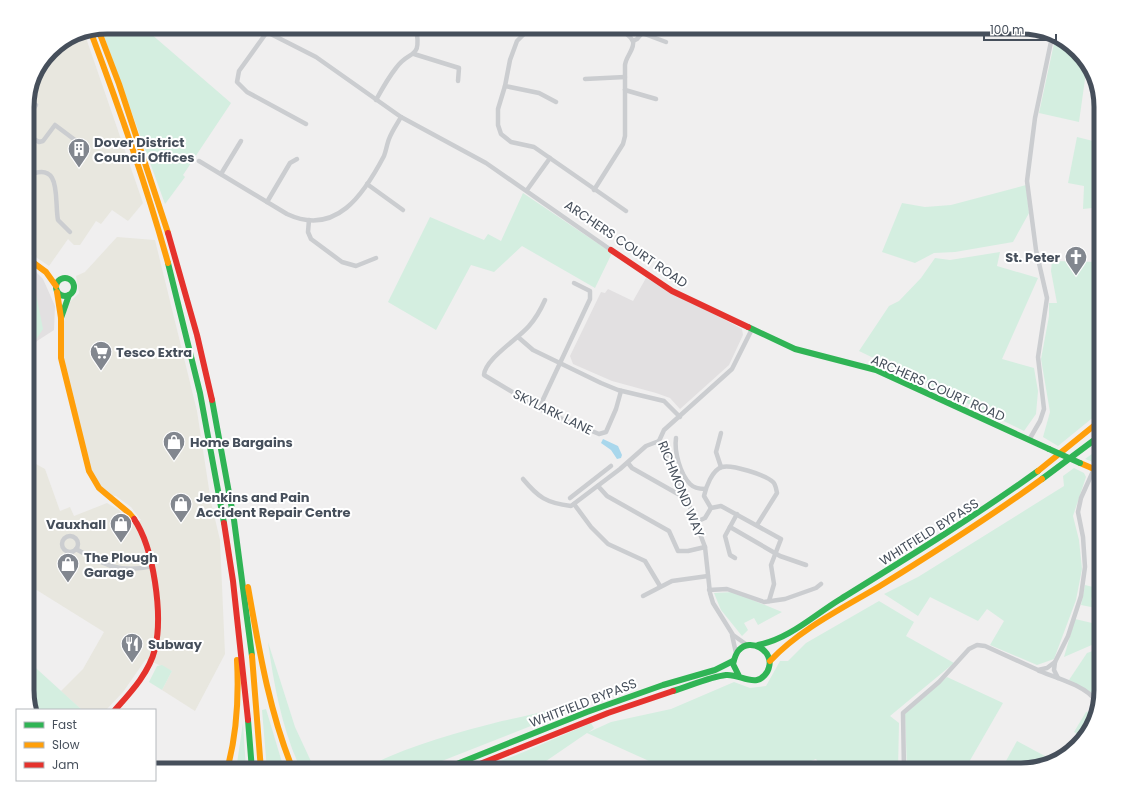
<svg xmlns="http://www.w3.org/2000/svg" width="1128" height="797" viewBox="0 0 1128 797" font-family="Poppins,sans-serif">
<rect width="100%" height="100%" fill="#f0efef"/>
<g fill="#e8e7df">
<path d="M84,32L143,203L128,221L112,210L101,224L96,221L80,245H74L68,239L49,266L27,251V101L35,71L54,47L77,33Z"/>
<path d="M117,237L155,240L197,411L211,502L220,540L225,654L195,711L162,690L172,671L146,659L123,692L106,710H82L61,691L83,669L104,632L27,584V459L45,469L60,511L70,507L74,516L107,503L119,510L131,525L141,520L131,507L116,496L106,495L93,479L65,379L61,335L68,304L79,293L76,276L85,272Z"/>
</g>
<g fill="#e2e0e1">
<path d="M27,263L43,279L55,306L54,330L37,341L27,353Z"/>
<path d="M646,278L742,329L743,335L729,365L680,409L670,398L656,393L612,381L573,364L570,356L601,292L605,293L608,289L633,301Z"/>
</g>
<g fill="#d4eee0" fill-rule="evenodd">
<path d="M107,27H143L231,103L183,175L185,177L165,204L101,28Z"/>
<path d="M1055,39L1070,43L1087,65L1079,122L1039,113Z"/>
<path d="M1077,137L1101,143V207L1083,209L1084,186L1068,183Z"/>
<path d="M1026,185L1029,213L1013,242L955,252L934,253L915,263L882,252L902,203L925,207L951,205Z"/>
<path d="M523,193L612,253L595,288L522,246L494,272L471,265L436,330L388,302L430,217L484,240L488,234L501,241Z"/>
<path d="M1000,252L997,266L1038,278L1002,359L1034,368L1038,391L1036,414L1024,431L859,351L889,306L899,301L921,278L935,258L950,260Z"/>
<path d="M1052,261L1101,262V411L1058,446L1043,437L1050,412L1041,359L1049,316V303H1057L1051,271Z"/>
<path d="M27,275L34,284L43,329L27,353Z"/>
<path d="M1096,451L1101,460V465L1085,459Z"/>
<path d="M1074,468L1084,473L1086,477L1073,516L1079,540L1082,569L1076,600L1054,659L1037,665L990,645L1004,621L987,609L978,621L930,597L918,616L884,594L918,577L1064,486L1063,476Z"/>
<path d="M1085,585L1101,589V641L1064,657L1075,619L1092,623L1096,608L1081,605ZM1094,588L1099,589L1096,602L1091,600Z"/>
<path d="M733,592L782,612L758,625L754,618L744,623L748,630L742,636L721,610L714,593Z"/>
<path d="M879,601L914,622L906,636L954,663L890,716L899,723L898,770H824L816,759L788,770H669L587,733L533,770H478L526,751L591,723L594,728L589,732L611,722L671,709L734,682L750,688L766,686L780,661H788L806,643Z"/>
<path d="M268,642L295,727L315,770H301C282,729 274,686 268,642Z"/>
<path d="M1101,648V690L1099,697L1069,680L1087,653Z"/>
<path d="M27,660L82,710H32L27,695Z"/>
<path d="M162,665L172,671L162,690L149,682L157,666Z"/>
<path d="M947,677L1003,703L965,769L967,770H907L905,714Z"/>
<path d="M567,705L569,711L419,770H361C404,747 455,733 502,721C524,716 546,712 567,705Z"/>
<path d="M266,709L281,759L286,770H267L262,710Z"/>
<path d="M1094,710L1085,738L1074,732L1086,712Z"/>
<path d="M243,723L246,770H236Z"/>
<path d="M1017,741L1056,762L1021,770H1001Z"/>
</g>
<path fill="#a9d7ec" d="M603,439L618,446L622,455L621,458L617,459L611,450L601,443Z"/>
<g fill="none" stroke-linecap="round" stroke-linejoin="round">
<g stroke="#cbcdd0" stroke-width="4.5">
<path d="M257,27L316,57L401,117L486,163L611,250"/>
<path d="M531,27L517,41L510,60L505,86L498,109V125L501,134L511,142L534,147L626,211"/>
<path d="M583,27C600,33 621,22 633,41"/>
<path d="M267,32L239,71L237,82L247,92L306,124"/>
<path d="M642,33L666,42"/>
<path d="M633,41L637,39L647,27"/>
<path d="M414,54L459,68L458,81"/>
<path d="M585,79L625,77"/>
<path d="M505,86L539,93L556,102"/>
<path d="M625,90L656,99"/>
<path d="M376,100C382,89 388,78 396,68C410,48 422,62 416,27"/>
<path d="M27,119L36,105"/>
<path d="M27,135L39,142L43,141L55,125L83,146"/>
<path d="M199,161L287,214C336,237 364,194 384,156C386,151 387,144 389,139C392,131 397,124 401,117"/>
<path d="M221,174L241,141"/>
<path d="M27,176C63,159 54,200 58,220L70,232"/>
<path d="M367,184L403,210"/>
<path d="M527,190L550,158"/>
<path d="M594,190L623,144L625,136V65C626,56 635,49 633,41"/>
<path d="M267,202L290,163L297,159"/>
<path d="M309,220L308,232L311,239L342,262L356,266L376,258"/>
<path d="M545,300C541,309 536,318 529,326C518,339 485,359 484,375L544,411L599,434L606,432L616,409L621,391"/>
<path d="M518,337L533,350L601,383L618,390L664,401L680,417"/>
<path d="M539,408L590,299V291L574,283"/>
<path d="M721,433L716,452L721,467"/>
<path d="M676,438C674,451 680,474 690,484C694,488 700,489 705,489"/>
<path d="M1029,440L1040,421L1044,409L1038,357L1047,298L1036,250L1027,181L1035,118L1052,37"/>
<path d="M628,463L632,468L678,494L684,492"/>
<path d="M523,479C538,497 546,503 571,506L620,469L646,446L659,441"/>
<path d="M598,486L607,496L669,531L678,551H688L705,547"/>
<path d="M570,498L611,466"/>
<path d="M574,504L591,527L608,544L645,561L660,586"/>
<path d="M711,508L704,496C706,487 712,470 722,467C731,464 766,475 773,482C776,485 776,489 777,493L757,525"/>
<path d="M696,522L705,518L711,508L721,506L781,539L771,565L774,584L769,601"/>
<path d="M730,527L780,556L806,565"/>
<circle cx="70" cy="544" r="8"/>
<path d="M76,549C103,564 120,574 152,566"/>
<path d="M735,558L730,555L725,536L737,514"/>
<path d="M709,590L727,589L764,602L785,599L816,588L821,584"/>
<path d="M643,596L672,581L708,576"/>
<path d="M732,635L736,653"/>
<path d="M747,645L733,635L713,603L710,593L705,547L687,499L659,441L664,430L732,369L752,329"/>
<path d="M1055,662L1054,670L1058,678"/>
<path d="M1039,671C1055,677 1089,687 1096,702"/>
<path d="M904,770L903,713L939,682L969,649L977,645L985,646L1038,670L1047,668L1055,662L1068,636L1081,596L1085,567L1083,537L1078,512L1081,498L1094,469"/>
</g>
<g stroke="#30b455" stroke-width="6">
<path d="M168,263L200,393L224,523"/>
<circle cx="65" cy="287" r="9"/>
<path d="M61,318L69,295"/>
<path d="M748,327L795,349L876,370L1049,449"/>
<path d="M212,400L234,520L252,656"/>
<path d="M1042,479L1101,435"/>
<path d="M758,645C789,639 813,616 839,600C907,558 974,517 1038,471"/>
<path d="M673,691C690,686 709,677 726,675C737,674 747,682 757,680C762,679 768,673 769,667C774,651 750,637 739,650C736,653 734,660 733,664L739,676"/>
<path d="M248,720L252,770"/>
<path d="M442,770L587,712L663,685L715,670L733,661"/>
</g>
<g stroke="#ff9f0a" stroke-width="6">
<path d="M98,29L119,84L168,233"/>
<path d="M90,30C119,107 146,184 168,263"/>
<path d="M27,258L46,272L56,286"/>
<path d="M57,292L61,318V358L89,471L99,488L129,513L134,519"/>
<path d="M1080,463L1101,472"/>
<path d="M1038,471L1101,420"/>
<path d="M248,587C259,649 269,711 293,770"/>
<path d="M252,656L261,770"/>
<path d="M770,661C800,629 843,608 880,586C935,552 990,517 1042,479"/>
<path d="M227,770C237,734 239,698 237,660"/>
</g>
<g stroke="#e5322d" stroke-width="6">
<path d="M168,233L197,335L212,400"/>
<path d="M611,250L672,291L748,327"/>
<path d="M224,523L233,581L248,720"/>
<path d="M115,710C131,692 149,673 155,649C163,615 154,548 134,519"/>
<path d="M465,770L608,713L673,691"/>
</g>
<path stroke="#30b455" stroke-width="6" d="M1049,449L1080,463"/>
</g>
<defs>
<g id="building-pin" transform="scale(1.15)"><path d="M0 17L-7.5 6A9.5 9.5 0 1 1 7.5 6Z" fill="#82878f" stroke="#fff"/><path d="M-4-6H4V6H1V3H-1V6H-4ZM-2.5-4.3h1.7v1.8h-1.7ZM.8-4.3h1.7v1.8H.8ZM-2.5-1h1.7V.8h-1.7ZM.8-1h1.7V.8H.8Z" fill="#fff"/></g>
<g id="church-pin" transform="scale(1.15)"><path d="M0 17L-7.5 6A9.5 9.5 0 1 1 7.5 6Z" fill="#82878f" stroke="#fff"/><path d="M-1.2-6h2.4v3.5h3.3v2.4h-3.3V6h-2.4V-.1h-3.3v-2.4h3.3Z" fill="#fff"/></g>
<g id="supermarket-pin" transform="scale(1.15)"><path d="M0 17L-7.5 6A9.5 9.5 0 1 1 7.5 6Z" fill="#82878f" stroke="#fff"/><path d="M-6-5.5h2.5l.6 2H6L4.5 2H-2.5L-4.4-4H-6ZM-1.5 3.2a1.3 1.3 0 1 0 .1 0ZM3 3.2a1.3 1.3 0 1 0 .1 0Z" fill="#fff"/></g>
<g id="shop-pin" transform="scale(1.15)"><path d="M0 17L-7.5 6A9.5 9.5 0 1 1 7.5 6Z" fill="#82878f" stroke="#fff"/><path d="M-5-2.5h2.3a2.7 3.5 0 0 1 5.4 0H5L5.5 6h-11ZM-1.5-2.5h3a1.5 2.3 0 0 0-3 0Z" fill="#fff"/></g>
<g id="restaurant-pin" transform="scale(1.15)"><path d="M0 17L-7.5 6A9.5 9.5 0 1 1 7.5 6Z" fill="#82878f" stroke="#fff"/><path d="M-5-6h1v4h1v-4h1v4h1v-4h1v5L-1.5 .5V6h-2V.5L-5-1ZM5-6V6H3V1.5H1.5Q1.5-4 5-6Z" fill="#fff"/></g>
</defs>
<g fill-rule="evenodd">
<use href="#building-pin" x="79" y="149"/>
<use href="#church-pin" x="1076" y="257"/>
<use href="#supermarket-pin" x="101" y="352"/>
<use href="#shop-pin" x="174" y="442"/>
<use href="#shop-pin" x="181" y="504"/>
<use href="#shop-pin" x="121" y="524"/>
<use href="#shop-pin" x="68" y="564"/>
<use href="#restaurant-pin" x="132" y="644"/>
</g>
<g text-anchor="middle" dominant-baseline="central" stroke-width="4" stroke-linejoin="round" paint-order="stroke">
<g font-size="13" font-weight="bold" fill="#464f5b" stroke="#fff" text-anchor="start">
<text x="94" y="142">Dover District<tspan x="94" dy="15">Council Offices</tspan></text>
<text x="1060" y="257" text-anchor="end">St. Peter</text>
<text x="116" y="352">Tesco Extra</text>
<text x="190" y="442">Home Bargains</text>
<text x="196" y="497">Jenkins and Pain<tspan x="196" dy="15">Accident Repair Centre</tspan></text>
<text x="106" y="524" text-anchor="end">Vauxhall</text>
<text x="84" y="557">The Plough<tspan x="84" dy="15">Garage</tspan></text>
<text x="148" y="644">Subway</text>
</g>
<g font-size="13" fill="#464f5b" stroke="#fff">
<text transform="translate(626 244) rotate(34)">ARCHERS COURT ROAD</text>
<text transform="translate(938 388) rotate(24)">ARCHERS COURT ROAD</text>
<text transform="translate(553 412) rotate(26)">SKYLARK LANE</text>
<text transform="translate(681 489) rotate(68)">RICHMOND WAY</text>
<text transform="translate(929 532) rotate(-32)">WHITFIELD BYPASS</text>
<text transform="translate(583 703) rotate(-21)">WHITFIELD BYPASS</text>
</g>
</g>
<path d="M0 0H1128V797H0ZM107 34H1021A73 73 0 0 1 1094 107V690A73 73 0 0 1 1021 763H107A73 73 0 0 1 34 690V107A73 73 0 0 1 107 34Z" fill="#fff" fill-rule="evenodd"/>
<path fill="none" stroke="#464f5b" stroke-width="5" d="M107 34H1021A73 73 0 0 1 1094 107V690A73 73 0 0 1 1021 763H107A73 73 0 0 1 34 690V107A73 73 0 0 1 107 34Z"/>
<rect x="16" y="709" width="140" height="72" fill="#ffffff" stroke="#b5b9bd"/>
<rect x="24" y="722" width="20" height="6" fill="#30b455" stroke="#b5b9bd"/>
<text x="52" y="729" font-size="12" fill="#464f5b">Fast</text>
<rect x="24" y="742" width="20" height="6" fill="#ff9f0a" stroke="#b5b9bd"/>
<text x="52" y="749" font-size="12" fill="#464f5b">Slow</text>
<rect x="24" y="762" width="20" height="6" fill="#e5322d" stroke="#b5b9bd"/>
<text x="52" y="769" font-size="12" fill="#464f5b">Jam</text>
<path d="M984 34v6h72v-6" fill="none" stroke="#464f5b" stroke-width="2"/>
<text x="990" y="34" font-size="12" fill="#464f5b" stroke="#ffffff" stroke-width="3" paint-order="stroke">100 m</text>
</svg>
